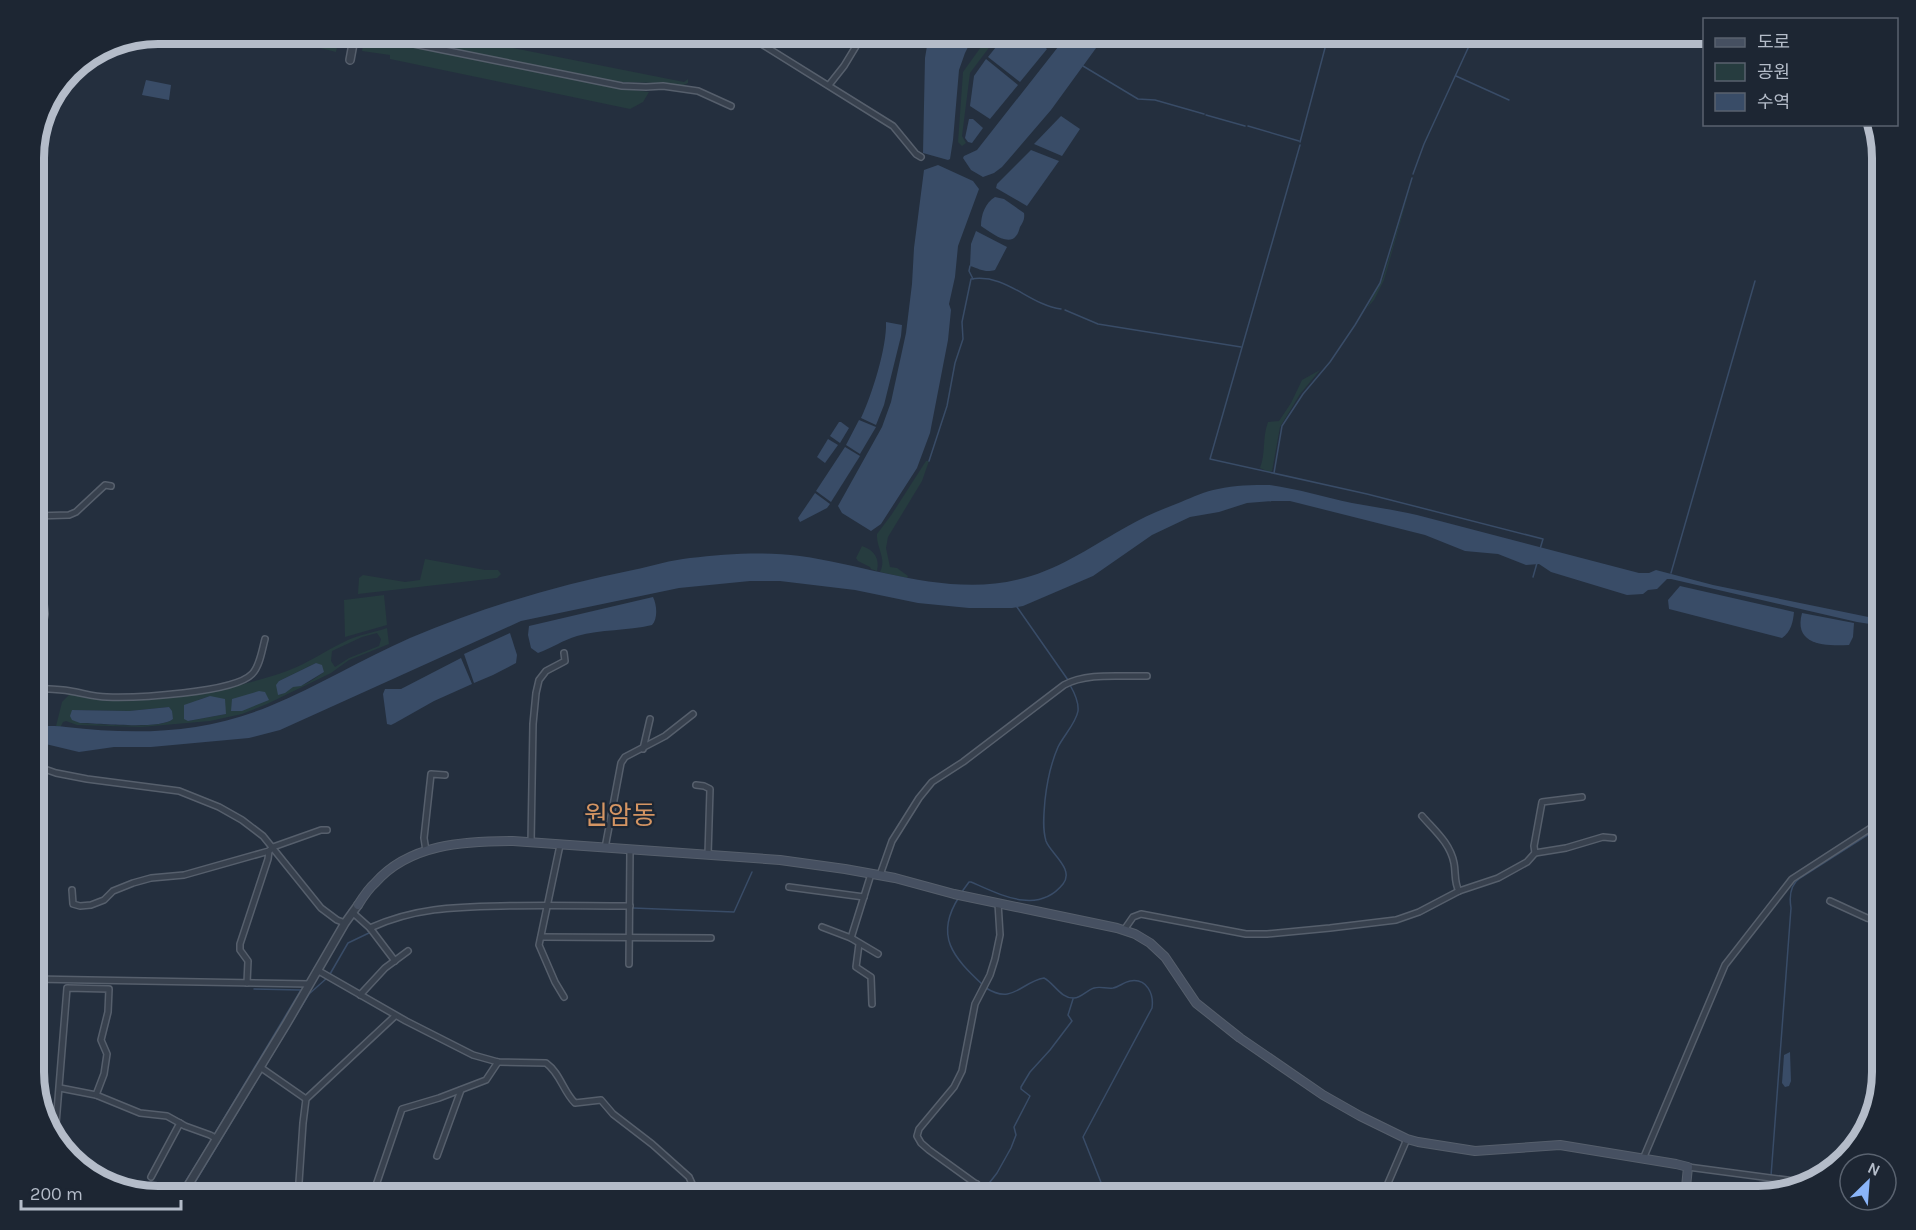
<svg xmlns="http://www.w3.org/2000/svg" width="1916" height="1230" viewBox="0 0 1916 1230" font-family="Karla,'Noto Sans KR',sans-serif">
<rect width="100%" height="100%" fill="#242f3e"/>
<g fill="#263c3f" fill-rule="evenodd">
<path d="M295,33H340L336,52L286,39Z"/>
<path d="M383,33H438L684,82L688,79V83L682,86L660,83L622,82L431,45Z"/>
<path d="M991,33H1000L970,73L962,136L966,143L962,146L958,142L963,72Z"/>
<path d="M365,36L626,89L649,92L643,102L630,109L390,59V55L362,51Z"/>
<path d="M1413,178L1384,280L1374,300L1367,308L1383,278Z"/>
<path d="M1320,370L1300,394L1280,427L1272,471L1269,472L1260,468C1266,453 1262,438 1268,422L1279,421L1291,403L1302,380Z"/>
<path d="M926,461H929L922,481L888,537L886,548L890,567L897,568L908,576L907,578L880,572C887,558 876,548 877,534L892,514Z"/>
<path d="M862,546C874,550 880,558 877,571L871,569L870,567L858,561L856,558Z"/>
<path d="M425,559L485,570H498L501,574L497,578L358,594L359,578L363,575L405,582L420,580Z"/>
<path d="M384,595L387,625L345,637L344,600Z"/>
<path d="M387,628L389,644L349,660L331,673L267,704L242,714L210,721L141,727L77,725L66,721L63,722L61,726H56L62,702L70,694C130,709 229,692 287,671C307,664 325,651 344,642C357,635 373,633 387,628ZM377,633L381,639L379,646L349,658L335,667L331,661L332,651L362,637ZM316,663L324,672C305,685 301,690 279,681ZM210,696L226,714L188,721L198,700ZM169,707L173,719C160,730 99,724 80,723L72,710L129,711Z"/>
</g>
<g fill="#394c67">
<path d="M932,33H975L965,53L959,70L953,140L950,159L948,160L923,153L925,58L928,40Z"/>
<path d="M1007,33H1027L1047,49L1020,82L988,57Z"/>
<path d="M1069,33H1107L1051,110L1002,167L994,173L983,177L971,170L963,158L964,156L977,150Z"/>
<path d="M986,59L1018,85L990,119L970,106L974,76Z"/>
<path d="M146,80L171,85L169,100L142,95Z"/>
<path d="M1061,116L1080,129L1062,156L1034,144Z"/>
<path d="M969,119H973L983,128L972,143L968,142L965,138Z"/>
<path d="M1031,150L1059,161L1027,206L996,188L997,184Z"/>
<path d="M938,165L973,181L979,189L958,246L955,277L949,304L951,310L948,340L930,433L917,468L881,524L871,531L842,513L838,506L882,427L891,402L906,333L912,284L914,248L924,170Z"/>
<path d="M995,197L1004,199L1024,213C1025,219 1023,222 1020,227C1019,230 1018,234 1016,236C1008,247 989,231 981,226C981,215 985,203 995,197Z"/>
<path d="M976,231L1007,247L995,270C985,273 980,269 970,266L971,244Z"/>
<path d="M886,322L902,325L901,336L884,405L876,425L861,418C872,395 887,347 886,322Z"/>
<path d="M859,420L876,427L860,454L846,445Z"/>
<path d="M839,422H841L849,428L840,443L830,436Z"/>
<path d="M828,439L838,445L825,463L817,457Z"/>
<path d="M845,447L860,456L831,502L816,491Z"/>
<path d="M1270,485C1298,489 1324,497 1352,503C1374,507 1395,510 1417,515L1639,573H1649L1656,570L1713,585L1883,620V626L1857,622L1671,579H1667L1657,589L1648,590L1643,594L1627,595L1551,572L1539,564L1526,565L1498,554L1465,551L1425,535L1290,501H1272L1247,503L1219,512L1190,517L1152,535L1093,576L1023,606L1012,608H969L918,603L855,590L780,581H750L679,588L521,621L280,730L249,738L151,747H114L79,752L33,741V726C44,727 55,725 66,727C137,735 202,734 270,706C318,686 362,659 410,638C481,608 557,585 633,570C652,566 671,560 690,558C724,554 766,551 800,556C872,566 951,599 1024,578C1062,568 1095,544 1128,526C1145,516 1163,509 1181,502C1193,497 1205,491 1218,489C1235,485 1252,485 1270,485Z"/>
<path d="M815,493L830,504L827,508L800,522L798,518Z"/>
<path d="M1680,586L1794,612C1793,622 1791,632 1782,638L1669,609L1668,600Z"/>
<path d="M653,597C657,605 658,619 652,625C627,631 601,629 577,636C563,640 552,648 538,653L531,648L528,635L529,626Z"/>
<path d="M1802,613L1854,623L1853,637L1849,645C1826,646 1793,646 1802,613Z"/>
<path d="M510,633L517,655L516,663L493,675L474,683L464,654Z"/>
<path d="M461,658L472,684L434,701L395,723L391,725L387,724L383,694L385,689H401Z"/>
<path d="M316,663L322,665L324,672L301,686L293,687L285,693L278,695L276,685L279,681Z"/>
<path d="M259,691L265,692L269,700L242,711H231L232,699Z"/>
<path d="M210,696L225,699L226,714L188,721L184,719V705Z"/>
<path d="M169,707L172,711L173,719C160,730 99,723 80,723L72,720L70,716L72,710L129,711Z"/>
<path d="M1790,1052L1791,1081L1789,1086L1785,1087L1782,1083L1784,1055Z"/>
</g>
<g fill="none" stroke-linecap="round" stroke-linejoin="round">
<g stroke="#394c67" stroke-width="1.5">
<path d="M1083,66L1138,99L1155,100L1204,114"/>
<path d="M1456,76L1509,100"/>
<path d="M1206,115L1245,126"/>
<path d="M1248,126L1299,141"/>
<path d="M1300,142L1329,33"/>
<path d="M1300,145L1210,459L1367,494L1543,539L1540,549"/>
<path d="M1413,174L1424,144L1475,33"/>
<path d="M970,266L969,271L973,279"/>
<path d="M1065,310L1098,324L1241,347"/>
<path d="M929,461L947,406L955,363L963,339L962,322L971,279C1006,273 1029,305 1061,309"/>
<path d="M1274,473L1282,426L1303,394L1330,362L1355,325L1380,283L1412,178"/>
<path d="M1881,505L1883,500"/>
<path d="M1671,573L1755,281"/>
<path d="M1533,577L1537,563"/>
<path d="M1017,607L1068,680"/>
<path d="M961,893L969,882H971C1001,895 1038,915 1063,884C1075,869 1050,853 1046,841C1042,828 1044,813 1045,800C1047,782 1051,763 1058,747C1064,735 1076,723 1078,711C1079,702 1074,692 1070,685"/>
<path d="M959,897C934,936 953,957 983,985"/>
<path d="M633,908L734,912L752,872"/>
<path d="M471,909H490"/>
<path d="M330,974L348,943L371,932"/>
<path d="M986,988C1013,1005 1021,982 1044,978C1054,983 1061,999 1074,998C1081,998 1087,990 1094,988C1101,986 1106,989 1113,988C1119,987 1124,982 1130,981C1147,978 1154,994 1152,1008L1083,1137L1104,1190L1103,1197"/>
<path d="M47,1127L56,1134"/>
<path d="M214,1135L301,990L254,989"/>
<path d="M1771,1176L1791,908C1789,896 1790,885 1800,878L1883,825"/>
<path d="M994,1194L995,1190L990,1182L997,1173L1011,1148L1016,1135L1014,1127L1030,1096L1021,1089V1087L1030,1072L1050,1050L1072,1021L1068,1015L1073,999"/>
<path d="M1767,1195L1770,1181"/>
<path d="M176,1197L212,1139"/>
<path d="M186,1197L309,994L327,978"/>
</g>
<g stroke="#565f6c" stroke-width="8">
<g id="minor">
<path d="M378,33L384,38L622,86L646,87L663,86L698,91L731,106"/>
<path d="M750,33L755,40L893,126L916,154L921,157"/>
<path d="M829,85L844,66L864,33"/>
<path d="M33,166L45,106"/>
<path d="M33,500L35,516"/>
<path d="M33,679L45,614L35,516L69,515L76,512L105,485L111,486"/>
<path d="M33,688C45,689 58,689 70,691C83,693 94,697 107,697C135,698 234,693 252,674C260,666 262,650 265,639"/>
<path d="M33,693L35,714L33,725"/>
<path d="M643,749L650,719"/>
<path d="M33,765L56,773L87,779L179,791L219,807L242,820L263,836L321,908L337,920L345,923"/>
<path d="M696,785L704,786L710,789L708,855"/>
<path d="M1422,816C1435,831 1450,843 1454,863C1456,873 1454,883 1459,891"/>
<path d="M531,843L533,724L536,693L539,680L546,671L565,661L564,653"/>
<path d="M560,845L539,945L555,982L564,997"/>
<path d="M605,848L621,763L625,757L665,736L693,714"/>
<path d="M426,851L424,838L431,774L445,775"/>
<path d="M1535,853L1534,846L1542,802L1582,797"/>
<path d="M880,875L892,841L919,798L932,782L963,762L1064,685C1087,672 1121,677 1147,676"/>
<path d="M789,887L864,897"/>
<path d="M72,890L73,904L80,906L91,905L104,900L113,891L133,883L151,878L184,875L269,851L273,847L321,830H327"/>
<path d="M1830,901L1867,918L1883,922"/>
<path d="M352,912L370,928L395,961"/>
<path d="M822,927L851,938L878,954"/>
<path d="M370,928C414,908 453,907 501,906C544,905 587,906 630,906"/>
<path d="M1124,930L1133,917L1141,914L1246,934H1267L1330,928L1396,920L1419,912L1459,891L1498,878L1527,862L1535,853L1566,848L1603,837L1613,838"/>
<path d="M541,937L711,938"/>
<path d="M851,938L871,874"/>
<path d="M859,944L856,967L871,977L872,1004"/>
<path d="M629,964L630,850"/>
<path d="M317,970L406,1021L473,1055L498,1062L546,1063C560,1073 563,1091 575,1103L601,1100L613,1114L652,1144L689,1177L698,1197"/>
<path d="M33,979L309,984"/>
<path d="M247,983L248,961L240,950V944L268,859L269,851"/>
<path d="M360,995L385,968L408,951"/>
<path d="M260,1067L306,1099"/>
<path d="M60,1088L96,1095L140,1113L167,1116L185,1126L210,1135L217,1139"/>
<path d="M60,1145L56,1124L67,988L109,989L108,1012L101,1040L107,1054L104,1074L96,1095"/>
<path d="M437,1156L461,1090"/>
<path d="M1643,1159L1725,965L1792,879L1883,820"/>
<path d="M1688,1167L1809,1183"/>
<path d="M151,1177L180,1123"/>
<path d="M298,1197L303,1123L306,1099L395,1016"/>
<path d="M372,1197L402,1109L439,1098L486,1080L498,1062"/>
<path d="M963,1197L977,1184"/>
<path d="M994,1197L929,1150L921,1143L917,1136L919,1129L954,1087L962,1071L975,1004L990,975L995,959L1000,935L998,903"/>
<path d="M1382,1197L1407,1139"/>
</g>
</g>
<g stroke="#565f6c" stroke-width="10">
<g id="tertiary">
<path d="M350,60L355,33"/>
<path d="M181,1197L287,1023L345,923L358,905"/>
</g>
</g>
<g stroke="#565f6c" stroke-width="10">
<path id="secondary" d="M358,905C363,897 368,889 375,883C409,844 464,841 513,841L780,860L845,869L895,878L954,894L1117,928L1135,934L1150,943L1165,957L1196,1003L1240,1038L1323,1095L1360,1116L1407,1139L1418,1142L1475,1151L1560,1145L1676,1164L1688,1167L1685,1197"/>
</g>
<use href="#minor" stroke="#38414e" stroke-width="5"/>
<use href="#tertiary" stroke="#38414e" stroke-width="7"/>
<use href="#secondary" stroke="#465061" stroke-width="8"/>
</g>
<g text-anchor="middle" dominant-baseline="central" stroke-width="4.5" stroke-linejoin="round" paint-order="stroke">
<g font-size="26" fill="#d59563" stroke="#1d2633">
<text x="620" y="815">원암동</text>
</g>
</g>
<path d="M0 0H1916V1230H0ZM158 44H1758A114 114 0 0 1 1872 158V1072A114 114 0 0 1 1758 1186H158A114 114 0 0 1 44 1072V158A114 114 0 0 1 158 44Z" fill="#1d2633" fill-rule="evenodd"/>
<path fill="none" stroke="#b4bcc9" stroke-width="8" d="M158 44H1758A114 114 0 0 1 1872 158V1072A114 114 0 0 1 1758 1186H158A114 114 0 0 1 44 1072V158A114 114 0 0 1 158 44Z"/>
<rect x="1703" y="18" width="195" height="108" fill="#1d2633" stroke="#59626f" stroke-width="1.5"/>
<rect x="1715" y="38" width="30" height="9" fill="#465061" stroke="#59626f" stroke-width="1.5"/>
<text x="1757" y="48" font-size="18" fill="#b4bcc9">도로</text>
<rect x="1715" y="63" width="30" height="18" fill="#263c3f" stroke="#59626f" stroke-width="1.5"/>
<text x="1757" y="78" font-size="18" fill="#b4bcc9">공원</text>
<rect x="1715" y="93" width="30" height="18" fill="#394c67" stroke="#59626f" stroke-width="1.5"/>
<text x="1757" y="108" font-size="18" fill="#b4bcc9">수역</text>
<g transform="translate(1868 1182) rotate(25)"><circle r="28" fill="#1d2633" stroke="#59626f" stroke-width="1.5"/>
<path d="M0-4.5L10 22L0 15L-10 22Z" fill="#8ab4f8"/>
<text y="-9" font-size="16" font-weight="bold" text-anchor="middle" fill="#b4bcc9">N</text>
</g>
<path d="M21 1200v9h160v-9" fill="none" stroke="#b4bcc9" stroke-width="3"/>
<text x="30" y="1200" font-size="18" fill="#b4bcc9" stroke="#1d2633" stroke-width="4.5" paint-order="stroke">200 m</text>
</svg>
